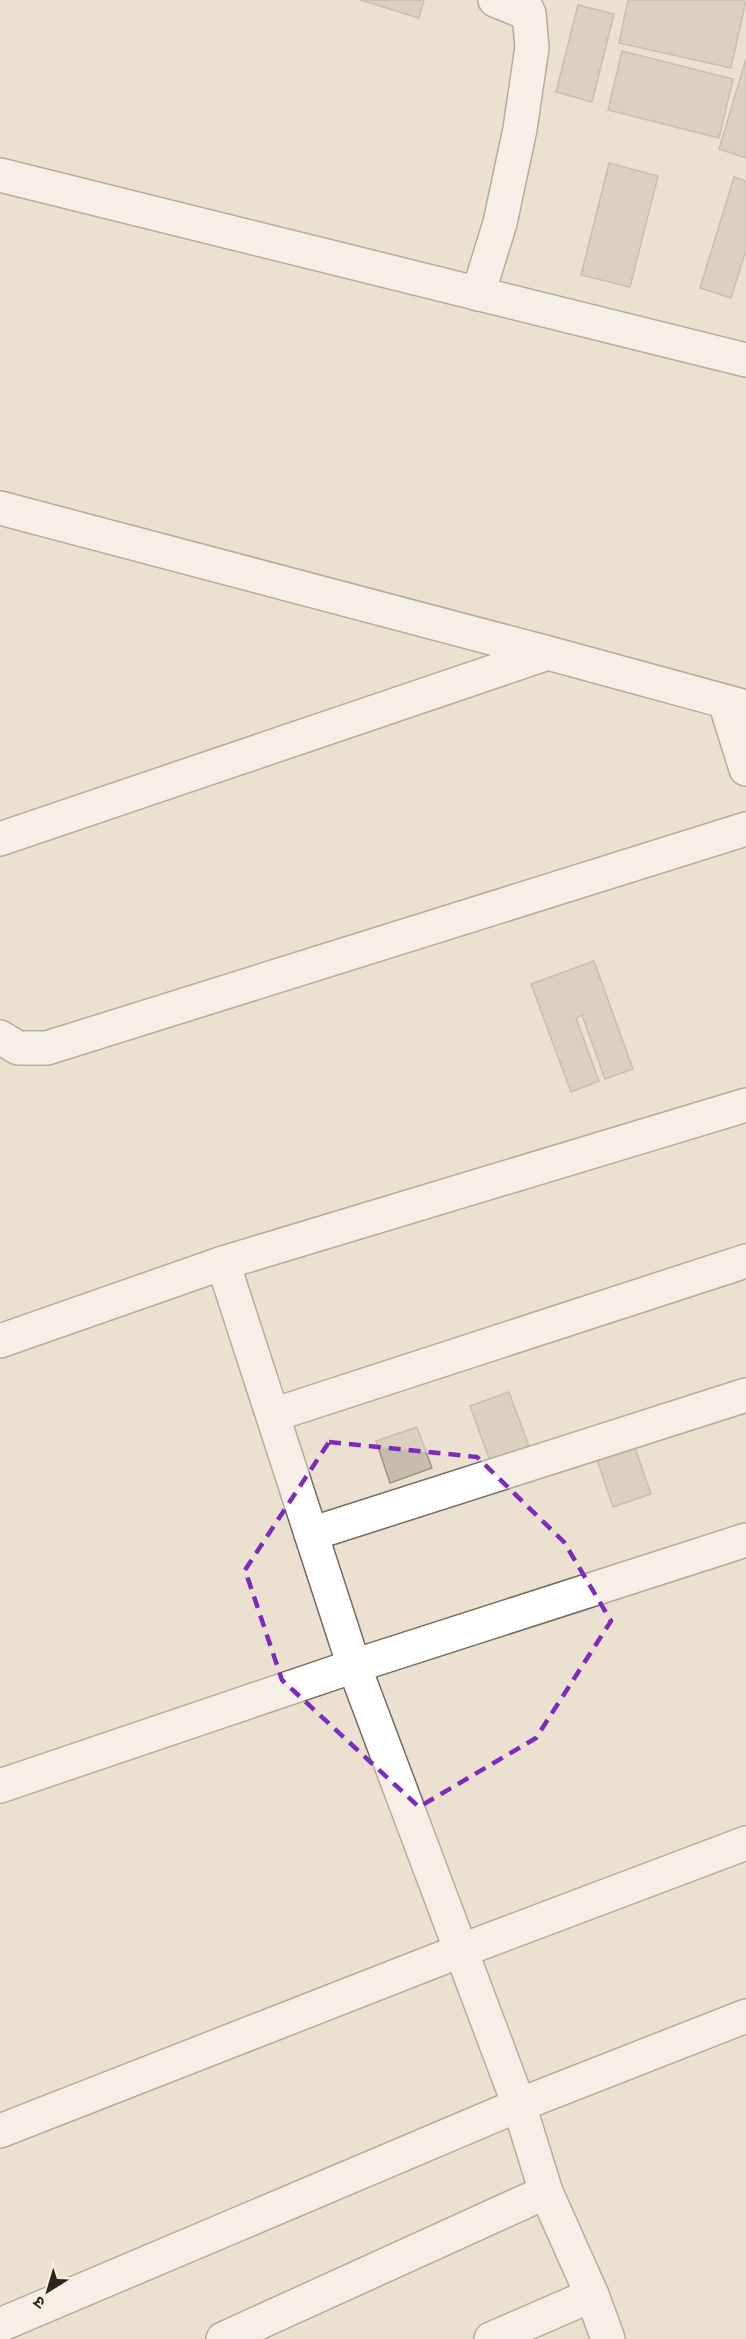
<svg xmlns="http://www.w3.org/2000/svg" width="746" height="2339" viewBox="0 0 746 2339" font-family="Overpass,'Noto Sans Devanagari',sans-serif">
<rect width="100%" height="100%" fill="#ece1d0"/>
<g fill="#c8bdac" stroke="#9f9484" stroke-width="1.5">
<path d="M360,0H424L419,18Z"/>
<path d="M628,0H746L731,68L619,43Z"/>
<path d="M578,5L614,14L592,102L556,92Z"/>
<path d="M622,51L733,79L719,138L608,110Z"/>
<path d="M746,59V158L719,149Z"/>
<path d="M609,163L658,176L630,287L581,275Z"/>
<path d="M734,177L746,181V250L731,298L700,288Z"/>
<path d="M594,961L633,1069L605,1079L582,1015L576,1018L599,1081L571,1092L531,984Z"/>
<path d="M509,1392L529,1446L490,1461L470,1406Z"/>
<path d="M417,1427L432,1468L390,1483L376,1441Z"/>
<path d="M633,1442L651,1494L613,1507L595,1454Z"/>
</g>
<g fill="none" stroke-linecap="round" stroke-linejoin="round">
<g stroke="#766b5c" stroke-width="36">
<g id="minor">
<path d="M495,0L529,14"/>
<path d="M0,175L746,360"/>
<path d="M478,294L500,223L520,129L532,47L529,14L523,0"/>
<path d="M0,508L548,653L746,707"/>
<path d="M725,702L746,769"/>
<path d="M0,839L548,653"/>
<path d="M0,1037L18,1048H47L746,829"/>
<path d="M223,1263L354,1666L519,2105L546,2192L592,2295L608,2339"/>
<path d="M0,1341L223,1263L746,1105"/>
<path d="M273,1415L746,1261"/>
<path d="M311,1534L746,1395"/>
<path d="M0,1786L354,1666L746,1540"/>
<path d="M0,2131L460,1951L746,1843"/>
<path d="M0,2325L519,2105L746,2016"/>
<path d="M223,2339L546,2192"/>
<path d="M491,2339L592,2295"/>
</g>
</g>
<use href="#minor" stroke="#fff" stroke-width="33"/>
</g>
<path d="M0 0H746V2339H0ZM329,1442L477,1457L564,1542L611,1621L536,1738L419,1807L282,1680L245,1570Z" fill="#ece1d0" fill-opacity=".55" fill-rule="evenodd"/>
<path fill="none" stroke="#7b2cbf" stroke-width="4.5" stroke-dasharray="12 8" stroke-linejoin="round" d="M329,1442L477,1457L564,1542L611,1621L536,1738L419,1807L282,1680L245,1570Z"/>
<g transform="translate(48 2291) rotate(217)" stroke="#faeedd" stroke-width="4.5" paint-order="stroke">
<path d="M0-4.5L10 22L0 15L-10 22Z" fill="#2a2620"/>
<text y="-9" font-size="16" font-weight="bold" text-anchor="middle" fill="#2a2620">उ</text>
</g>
</svg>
